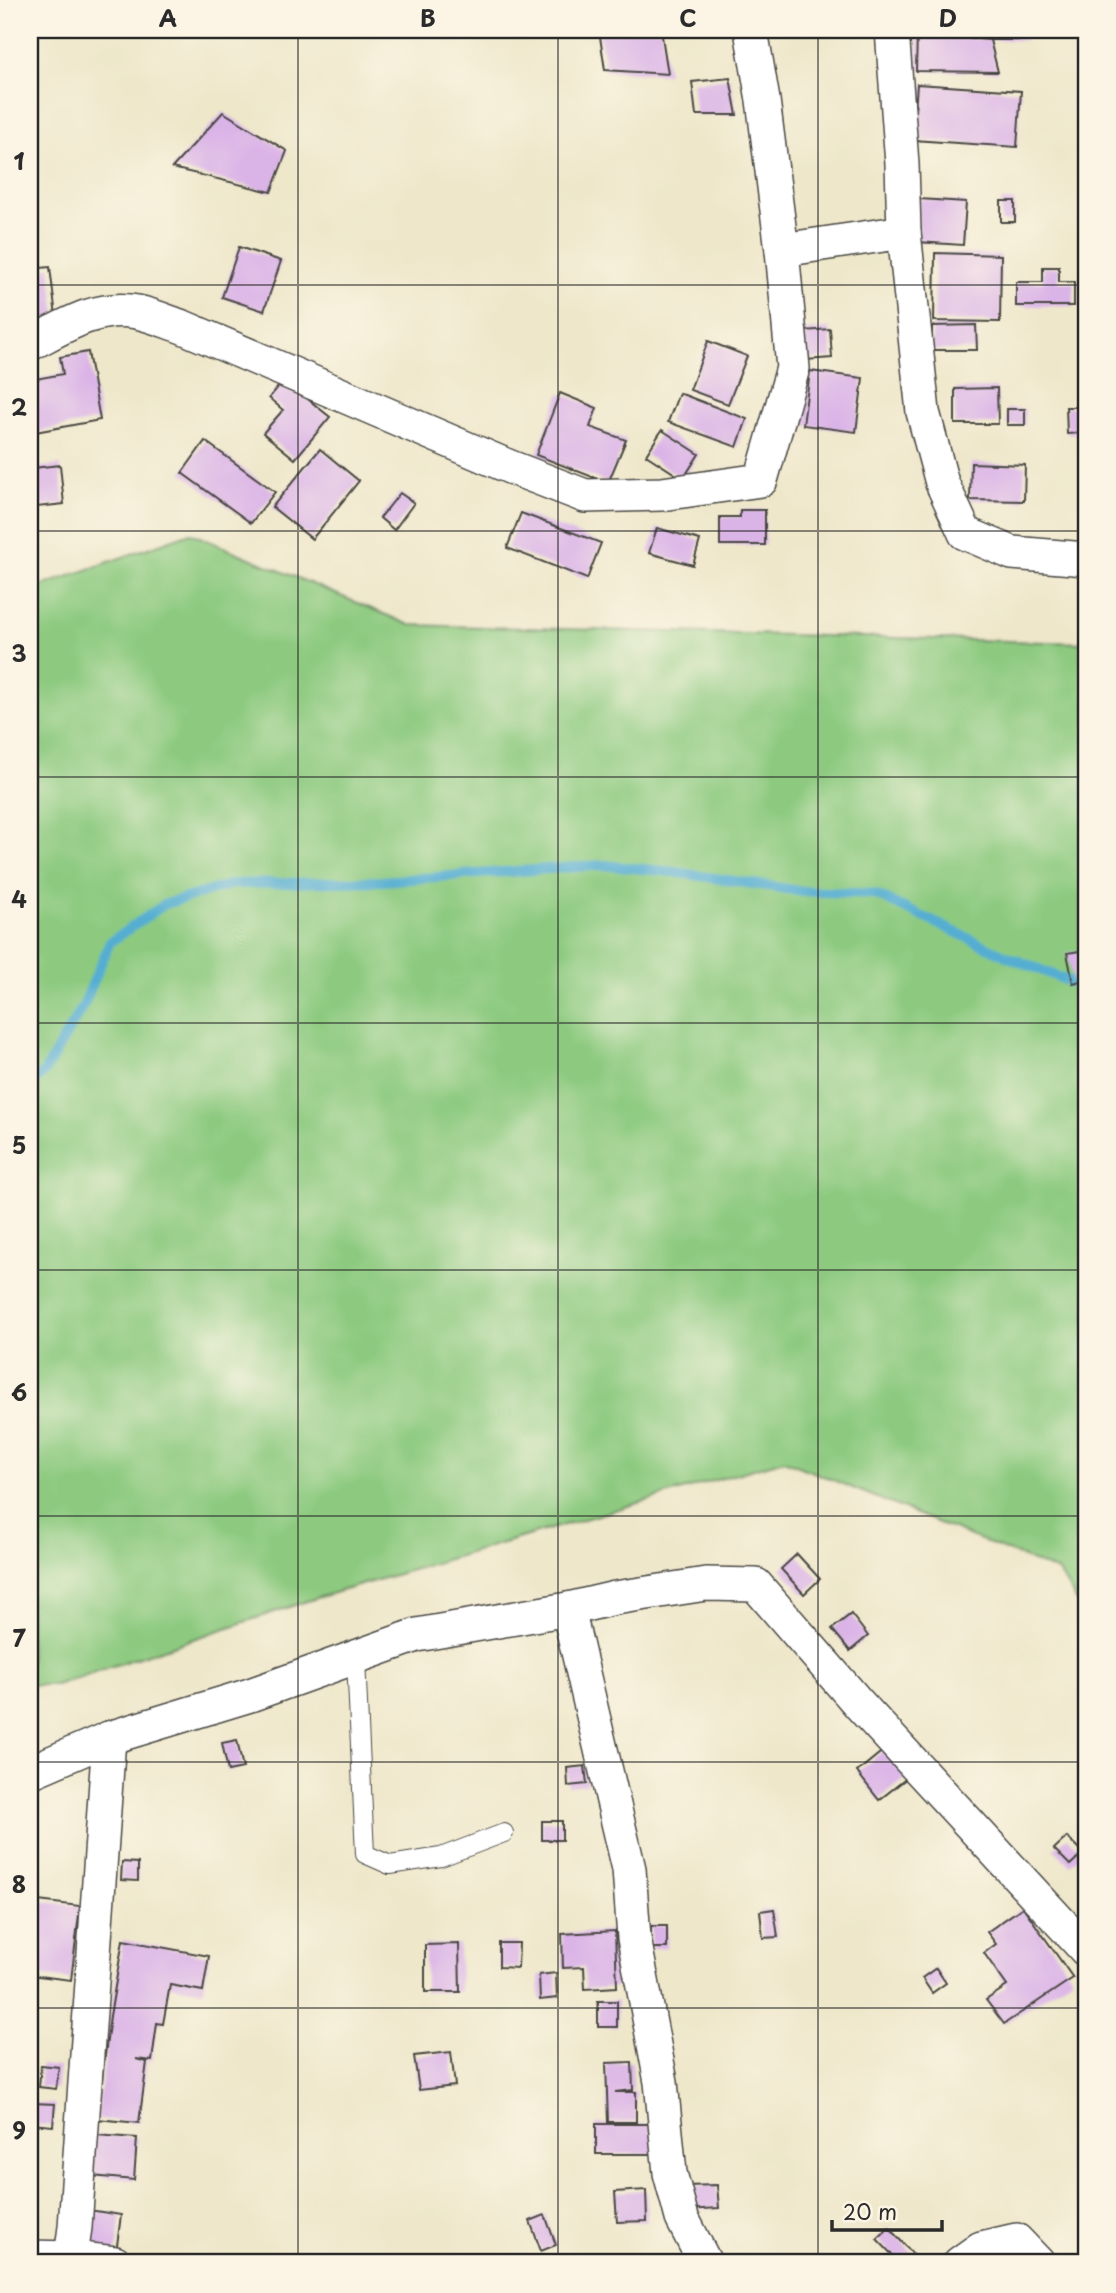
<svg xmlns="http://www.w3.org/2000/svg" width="1116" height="2293" viewBox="0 0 1116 2293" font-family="'Playpen Sans',sans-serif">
<rect width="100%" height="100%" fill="#fcf5e5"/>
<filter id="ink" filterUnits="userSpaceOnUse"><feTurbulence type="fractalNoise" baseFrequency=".0143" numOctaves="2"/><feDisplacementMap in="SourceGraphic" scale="14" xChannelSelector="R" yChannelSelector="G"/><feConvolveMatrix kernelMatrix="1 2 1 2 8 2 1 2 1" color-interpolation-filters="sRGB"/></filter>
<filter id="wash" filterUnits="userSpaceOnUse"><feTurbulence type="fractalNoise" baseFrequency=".00686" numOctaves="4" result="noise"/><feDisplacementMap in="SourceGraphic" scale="28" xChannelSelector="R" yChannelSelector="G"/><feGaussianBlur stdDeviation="1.57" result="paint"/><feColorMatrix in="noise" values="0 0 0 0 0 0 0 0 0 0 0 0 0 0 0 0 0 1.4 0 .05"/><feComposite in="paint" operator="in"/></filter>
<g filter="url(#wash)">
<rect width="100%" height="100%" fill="#eee7ca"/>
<path fill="#8dca80" stroke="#5c7a56" stroke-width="2" d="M190,533L410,625L1086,643V1617L1059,1572L784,1460L310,1600L56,1685H30V590Z"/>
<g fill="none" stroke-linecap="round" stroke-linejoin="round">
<path stroke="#54aed2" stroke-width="10" d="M30,1086L45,1071L84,1004L110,942L165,904L233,884L382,881L603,865L674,872L800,891L874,894L1011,958L1073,983L1086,993"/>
</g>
<g id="blocks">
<g fill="#dab3e7">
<path d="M599,30H661L668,74L605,70Z"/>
<path d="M992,30H1028L1025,40H990Z"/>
<path d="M917,34L990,40L998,72L916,71Z"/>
<path d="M730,78L737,115H696L692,82Z"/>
<path d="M917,84L1021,91L1017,147L913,140Z"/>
<path d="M223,112L287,151L271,192L172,168Z"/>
<path d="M919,199L966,202L963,245L917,242Z"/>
<rect x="1001" y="201" width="14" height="21"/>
<path d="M239,247L281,261L264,311L222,297Z"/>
<path d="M935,253L1001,255L1000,322L934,321Z"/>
<path d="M50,267L57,325L30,329V269Z"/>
<path d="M1043,267H1059V282H1074V306H1016V282H1043Z"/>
<path d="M976,325L977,350H932V326Z"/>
<path d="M830,329L832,358L806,360L804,331Z"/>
<path d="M708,341L747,356L728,404L690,390Z"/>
<path d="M88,352L100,420L30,433V380L63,374L60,357Z"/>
<path d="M810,371L863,378L856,432L803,425Z"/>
<path d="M284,380L330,417L295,459L263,433L283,410L269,398Z"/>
<path d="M997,388L998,424H955V389Z"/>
<path d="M560,393L597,408L590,427L626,440L608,483L536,455Z"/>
<path d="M679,393L747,419L737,447L668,422Z"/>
<path d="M1066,407H1079L1080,433L1067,434Z"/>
<rect x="1007" y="409" width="18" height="16"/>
<path d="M662,430L699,454L683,479L646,455Z"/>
<path d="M205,441L275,492L251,523L182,473Z"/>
<path d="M320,449L359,481L312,539L272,507Z"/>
<path d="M971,463L1025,465L1024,501L970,500Z"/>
<path d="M60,465L64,504L37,507L33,468Z"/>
<path d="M400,493L414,503L394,530L380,518Z"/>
<path d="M740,510H765V545H720V517H740Z"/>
<path d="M521,513L601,543L587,579L507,548Z"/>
<path d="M657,528L700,540L693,565L649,553Z"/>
<path d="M1086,950V980L1073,983L1067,953Z"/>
<path d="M797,1554L820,1579L804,1594L781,1569Z"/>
<path d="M851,1614L868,1636L850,1651L832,1629Z"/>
<path d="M237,1740L243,1768L228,1771L222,1743Z"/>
<path d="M885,1749L908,1777L879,1800L857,1772Z"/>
<path d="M585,1766L587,1784L568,1786L567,1768Z"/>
<rect x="542" y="1821" width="20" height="19"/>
<path d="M1067,1837L1083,1853L1070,1865L1054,1849Z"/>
<path d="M122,1862L138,1863V1881L121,1880Z"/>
<path d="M30,1900L80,1906L71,1980L30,1975Z"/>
<path d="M1023,1907L1073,1978L1004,2024L986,2000L1007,1986L984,1953L996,1944L987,1932Z"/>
<path d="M774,1909L778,1937L763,1938L760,1911Z"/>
<rect x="651" y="1926" width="16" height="22"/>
<path d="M615,1931L617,1987L585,1989L584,1967L563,1968L562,1934Z"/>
<path d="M123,1940L209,1956L203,1991L170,1985L163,2024L157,2023L152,2061L136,2059L147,2062L139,2123L97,2119L110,2016Z"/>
<path d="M499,1943H519L518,1968L499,1967Z"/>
<path d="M459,1944L460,1992H425V1945Z"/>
<path d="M936,1968L946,1983L932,1993L922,1978Z"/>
<path d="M556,1973L557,1998L540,2000L539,1975Z"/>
<rect x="598" y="2001" width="19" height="26"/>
<path d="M451,2052L455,2086L419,2090L414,2056Z"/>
<path d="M632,2062L633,2090L615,2092H636V2122H608L606,2063Z"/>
<path d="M41,2065L59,2067L56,2089L39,2087Z"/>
<path d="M33,2103L55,2104L53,2126L31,2124Z"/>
<rect x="596" y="2124" width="60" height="30"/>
<path d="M95,2135L137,2138L134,2180L92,2176Z"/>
<path d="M717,2185L719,2208L686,2210L685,2186Z"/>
<path d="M646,2190L647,2221L617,2222L615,2192Z"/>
<path d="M89,2210L121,2215L116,2253L84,2249Z"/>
<path d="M545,2215L556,2245L541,2251L530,2221Z"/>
<path d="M889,2228L914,2255L905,2263H900L877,2239Z"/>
</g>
</g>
</g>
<g filter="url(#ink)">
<use href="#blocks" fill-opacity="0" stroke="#484743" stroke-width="2"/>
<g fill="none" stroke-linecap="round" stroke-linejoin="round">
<g stroke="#484743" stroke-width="20">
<path id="service" d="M356,1659L365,1854L390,1865L441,1857L504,1833"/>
</g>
<g stroke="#484743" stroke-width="36">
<g id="minor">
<path d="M892,30L902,164L904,232L923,412L942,483L965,533L1012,553L1086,559"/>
<path d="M782,250L904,232"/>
<path d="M30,344C63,327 98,304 137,312C152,315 168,322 183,327L510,467L585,496L662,494L761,480L793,368L782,250L763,100L751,30"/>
<path d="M568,1609L629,1869L634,1938L661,2082L670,2173L682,2218L705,2263"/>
<path d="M30,1772L109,1738L250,1695L417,1635L568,1609L615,1598L706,1584L756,1585L859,1704L1086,1950"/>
<path d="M30,2257L71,2258L75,2227L109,1738"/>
<path d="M71,2258L115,2263"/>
<path d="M960,2263L981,2248L1016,2240L1038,2263"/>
</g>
</g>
<use href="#service" stroke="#fff" stroke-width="18"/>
<use href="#minor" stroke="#fff" stroke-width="33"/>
</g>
</g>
<path fill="none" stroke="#2b2b2b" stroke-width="2" stroke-opacity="0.55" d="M298,30V2263M558,30V2263M818,30V2263M30,285H1086M30,531H1086M30,777H1086M30,1023H1086M30,1270H1086M30,1516H1086M30,1762H1086M30,2008H1086"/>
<rect width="1116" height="2293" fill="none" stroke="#fcf5e5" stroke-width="77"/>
<path d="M832 2220v10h110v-10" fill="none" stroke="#2b2b2b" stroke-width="3.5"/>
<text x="843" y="2220" font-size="21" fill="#2b2b2b" stroke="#fcf5e5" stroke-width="5" paint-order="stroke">20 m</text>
<rect x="38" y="38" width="1040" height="2216" fill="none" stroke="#2b2b2b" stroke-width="2.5"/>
<g font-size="23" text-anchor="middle" font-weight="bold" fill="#2b2b2b">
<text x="168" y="27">A</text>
<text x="428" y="27">B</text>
<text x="688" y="27">C</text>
<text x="948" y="27">D</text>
<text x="19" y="170">1</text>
<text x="19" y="416">2</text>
<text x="19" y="662">3</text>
<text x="19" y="908">4</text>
<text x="19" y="1154">5</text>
<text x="19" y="1401">6</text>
<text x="19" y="1647">7</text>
<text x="19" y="1893">8</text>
<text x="19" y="2139">9</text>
</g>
</svg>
